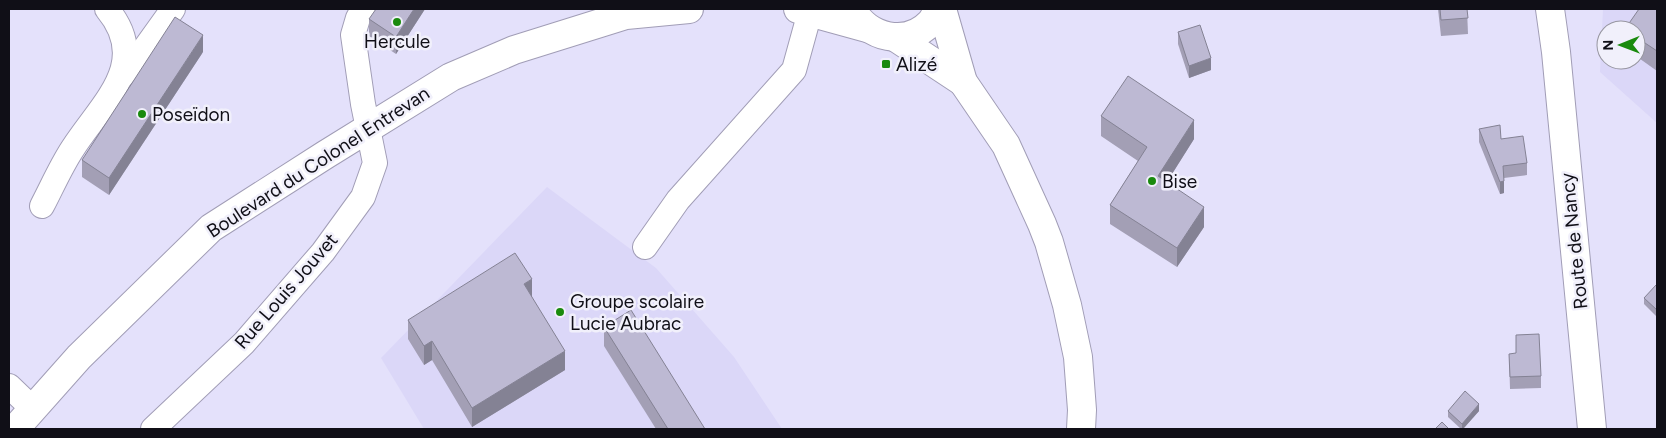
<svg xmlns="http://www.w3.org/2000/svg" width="1666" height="438" viewBox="0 0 1666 438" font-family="Figtree,sans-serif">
<rect width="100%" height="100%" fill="#e4e1fb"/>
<g fill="#dbd7f8" fill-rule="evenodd">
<path d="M1603,9H1657V123L1600,72ZM1606,30H1636V60H1606Z"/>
<path d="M547,187L656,268L734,357L782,429H424L381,358Z"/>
</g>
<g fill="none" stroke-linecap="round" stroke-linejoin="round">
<g stroke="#a19db6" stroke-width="26">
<g id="street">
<path d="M121,77L140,55L173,9"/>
<path d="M42,206C52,187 61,166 73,148C102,103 152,63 107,9"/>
<path d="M645,247L678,200L794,70L810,12"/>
<path d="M9,386L33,409"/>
<path d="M153,429L244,343L323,252L363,197L375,163L363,104L353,35L358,18L363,9"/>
</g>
</g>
<g stroke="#a19db6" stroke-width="30">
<g id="secondary">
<path d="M798,9L867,28"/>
<path d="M852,9C867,38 907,48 931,22C934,18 936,13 939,9"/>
<path d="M942,9L963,82L1006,145L1042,224L1049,242L1067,305L1078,357L1082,410L1081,429"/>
<path d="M1550,9L1556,52L1592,429"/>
<path d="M895,37L963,82"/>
<path d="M15,429L79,357L211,228L325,155L451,77L514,50L626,15L689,9"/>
</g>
</g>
<use href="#street" stroke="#fff" stroke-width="24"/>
<use href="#secondary" stroke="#fff" stroke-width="28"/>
</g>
<g fill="#a39fb5">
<path d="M425,9L396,54L369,36V19Z"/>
<path d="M1438,9H1467L1468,34L1441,36Z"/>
<path d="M1657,9V71L1636,56V30H1625Z"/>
<path d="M1178,32L1211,70L1189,78L1178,44Z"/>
<path d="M203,52L109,195L82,177V160Z"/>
<path d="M1101,116L1194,139L1167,182L1204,227L1177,267L1110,224V205L1138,161L1101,136Z"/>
<path d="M1479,129L1501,139L1527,163V175L1504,178V193L1500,194L1479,142Z"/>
<path d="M1657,285V317L1644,304V298Z"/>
<path d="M532,298L565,370L472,427L432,360L424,365L408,339V320Z"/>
<path d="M604,327L705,429H656L604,346Z"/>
<path d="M1509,354L1541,376V388L1510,389Z"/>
<path d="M1448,411H1479L1463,429H1461L1448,417Z"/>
</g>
<g fill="#848294">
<path d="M414,9H425L396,54V37Z"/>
<path d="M203,35V52L109,195V178Z"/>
<path d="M1211,58V70L1189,78V66Z"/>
<path d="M1194,120V139L1158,196V176Z"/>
<path d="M1504,181V193L1500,194V182Z"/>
<path d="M1204,207V227L1177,267V248Z"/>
<path d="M532,279V298L524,284Z"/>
<path d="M432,341V360L424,365V346Z"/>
<path d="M565,351V370L472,427V408Z"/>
<path d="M1479,404V411L1463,429H1462V424Z"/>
</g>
<g fill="#bdb9d3" stroke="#848294">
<path d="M376,9H414L396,37L369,19Z"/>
<path d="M1440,9H1467L1468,18L1441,20Z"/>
<path d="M1639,9H1657V51L1636,37V30L1625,29Z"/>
<path d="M175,17L203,35L109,178L82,160Z"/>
<path d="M1200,25L1211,58L1189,66L1178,32Z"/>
<path d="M1128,76L1194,120L1158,176L1204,207L1177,248L1110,205L1147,147L1101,116Z"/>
<path d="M1500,125L1501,139L1523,136L1527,163L1503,166L1504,181L1500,182L1479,129Z"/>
<path d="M515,253L532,279L524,284L565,351L472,408L432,341L424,346L408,320Z"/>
<path d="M1656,285H1657V310L1644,298Z"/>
<path d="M631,310L705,429H668L604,327Z"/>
<path d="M1539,334L1541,376L1510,377L1509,354L1516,353V335Z"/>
<path d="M1465,391L1479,404L1462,424L1448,411Z"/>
<path d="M1442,422L1449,429H1435Z"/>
</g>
<g fill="#198a0d" stroke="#f1f0fb" stroke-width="2">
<circle cx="397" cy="22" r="5"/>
<rect x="881" y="59" width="10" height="10" rx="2.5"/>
<circle cx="142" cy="114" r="5"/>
<circle cx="1152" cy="181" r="5"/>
<circle cx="560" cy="312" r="5"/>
</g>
<g text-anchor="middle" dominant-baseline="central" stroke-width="5" stroke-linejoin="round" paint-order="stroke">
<g font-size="19" fill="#100f17" stroke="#f1f0fb" text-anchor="start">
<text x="397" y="41" text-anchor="middle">Hercule</text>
<text x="896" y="64">Alizé</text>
<text x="152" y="114">Poseïdon</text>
<text x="1162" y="181">Bise</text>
<text x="570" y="301">Groupe scolaire<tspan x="570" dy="22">Lucie Aubrac</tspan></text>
</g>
<g font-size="19" fill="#100f17" stroke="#f1f0fb">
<text transform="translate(318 162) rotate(-33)">Boulevard du Colonel Entrevan</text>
<text transform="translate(1574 241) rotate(-96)">Route de Nancy</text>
<text transform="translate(286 291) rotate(-49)">Rue Louis Jouvet</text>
</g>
</g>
<rect width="1666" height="438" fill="none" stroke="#100f17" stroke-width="20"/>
<g transform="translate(1621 45) rotate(269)"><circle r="24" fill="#f1f0fb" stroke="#9796a0"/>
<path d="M0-4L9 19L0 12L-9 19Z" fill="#198a0d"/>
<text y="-8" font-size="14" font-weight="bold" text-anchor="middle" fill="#100f17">N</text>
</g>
</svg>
